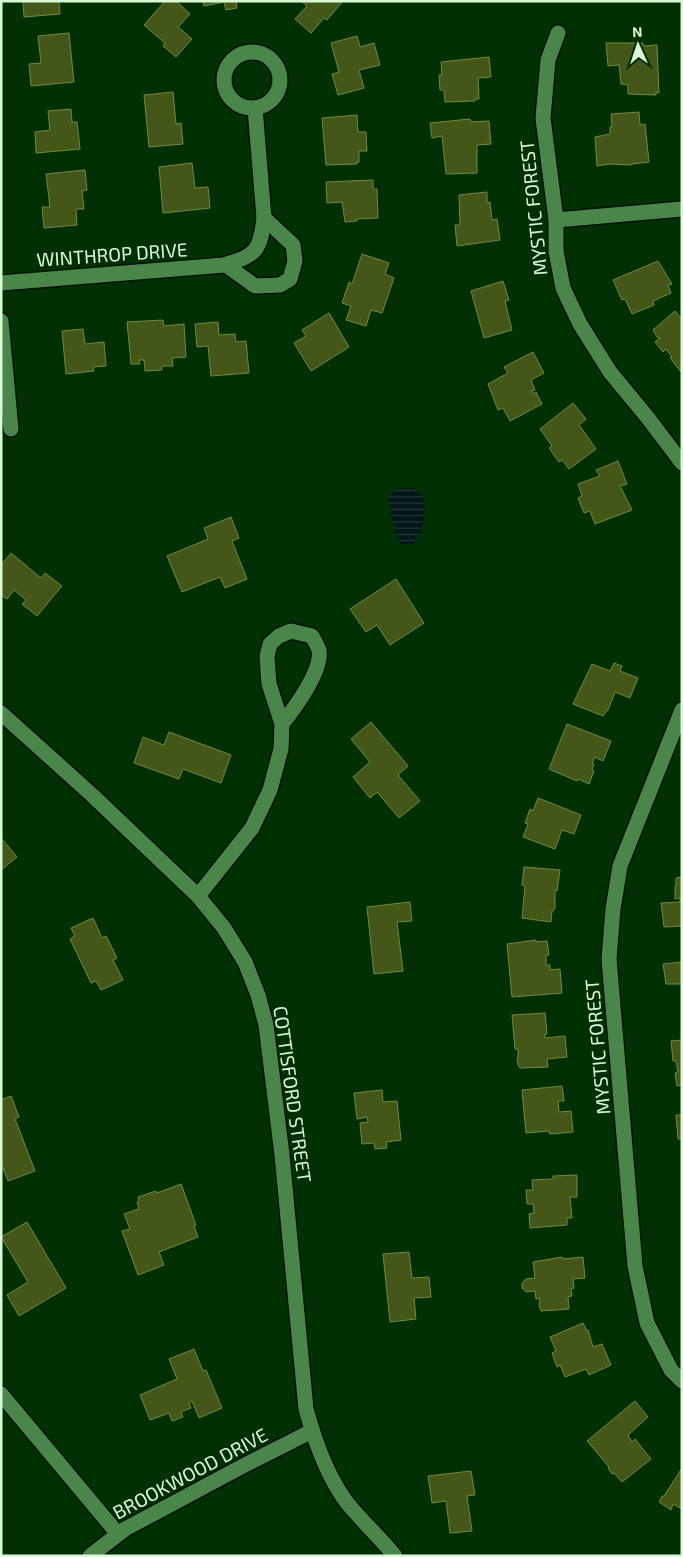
<svg xmlns="http://www.w3.org/2000/svg" width="683" height="1557" viewBox="0 0 683 1557" font-family="'Exo 2',sans-serif">
<defs>
<pattern id="water-rules" width="6" height="5" patternUnits="userSpaceOnUse" patternTransform="scale(1.25)"><rect width="6" height="5" fill="#031618"/><path d="M0 2.5h6" fill="none" stroke="#273939"/></pattern>
</defs>
<rect width="100%" height="100%" fill="#003003"/>
<path fill="url(#water-rules)" d="M414,488L424,498C425,517 425,528 413,544H401L396,535L388,498L397,489Z"/>
<g fill="#455619" stroke="#738b3c">
<path d="M23,1H59L60,14L24,17Z"/>
<path d="M165,1H176L190,14L178,27L192,39L176,57L163,46L165,43L144,25Z"/>
<path d="M203,1H240L236,2L237,8L226,10L224,2L204,6Z"/>
<path d="M301,1H343L327,20L324,18L311,33L295,19L307,6Z"/>
<path d="M69,33L74,82L31,86L29,64L41,63L38,36Z"/>
<path d="M357,36L360,47L374,43L380,65L359,70L364,88L338,95L332,74L339,72L331,43Z"/>
<path d="M606,43H643V46L657,45L659,93L656,92V95L628,94V85L621,84L619,65L608,66Z"/>
<path d="M489,57L491,77L478,78L479,99H475V101L445,102L444,90H440L439,75H442L441,62Z"/>
<path d="M173,92L176,124L181,123L183,144L149,147L144,95Z"/>
<path d="M71,109L72,122H77L80,149L36,153L35,132L50,130L48,111Z"/>
<path d="M639,112L640,125L645,124L649,162L632,164V165L609,164L597,166L595,137L610,134V127H612L611,114Z"/>
<path d="M357,115L358,132H366L367,151H359V162H356L357,164L326,165L322,118Z"/>
<path d="M470,119L471,122L489,121L491,144L477,145V173L446,174L442,136L432,138L430,123Z"/>
<path d="M192,163L195,188L208,187L210,208L163,213L159,167Z"/>
<path d="M85,170L87,190L82,191L84,209H76L77,225L44,228L42,207H50L46,174Z"/>
<path d="M373,180V189H377L378,218L357,219V221L345,222L342,202L327,203L326,182Z"/>
<path d="M487,192V203L490,202L492,220L497,219L500,240L457,246L455,225H460L459,195Z"/>
<path d="M362,254L389,263L385,274L394,278L382,313L371,310L366,326L346,320L351,306L342,303L349,282L352,284Z"/>
<path d="M658,261L672,284L668,285L671,293L653,301L654,305L632,314L625,299L622,300L613,280Z"/>
<path d="M503,281L509,300L505,301L512,330L484,338L471,291Z"/>
<path d="M675,311L682,319L681,372L670,358L672,357L666,349L663,352L655,342L660,338L657,337L653,330Z"/>
<path d="M329,313L349,347L311,371L294,343L306,336L302,330Z"/>
<path d="M163,320L164,326L184,324L186,357L172,358L173,366H162V370L145,371L144,360H139L140,364H131L127,322Z"/>
<path d="M218,322L219,335L235,334L236,342L246,341L249,373L211,376L208,346L197,347L195,324Z"/>
<path d="M83,329L85,344L104,342L106,366L93,367L94,371L66,374L62,331Z"/>
<path d="M533,352L544,373L531,380L535,390L531,391L533,394L536,392L542,404L510,421L503,408L498,410L488,384L508,373L504,367Z"/>
<path d="M573,403L586,419L579,425L596,449L569,469L562,460L559,462L549,448L552,446L540,429Z"/>
<path d="M618,461L627,484L620,486L632,510L595,524L590,511L584,513L578,498L582,496L578,484L600,476L596,470Z"/>
<path d="M231,517L239,538L232,541L247,579L225,588L220,577L182,592L167,556L208,539L204,528Z"/>
<path d="M11,553L41,578L45,573L62,586L37,616L22,604L26,600L14,590L7,599L1,595V565Z"/>
<path d="M396,579L424,623L390,645L377,625L366,632L350,609Z"/>
<path d="M614,663L622,666L620,671L638,678L630,698L615,692L608,710H607L603,716L573,704L592,664L610,671Z"/>
<path d="M371,722L408,766L398,775L420,801L399,818L377,792L370,798L353,777L370,762L351,739Z"/>
<path d="M567,724L611,741L603,761L595,757L592,763L594,764L592,769L594,771L589,784L578,779L577,781L549,769Z"/>
<path d="M169,732L231,755L221,783L183,769L179,779L134,763L143,737L164,745Z"/>
<path d="M538,798L581,815L574,834L562,830L555,849L523,837L528,824L525,823L530,809L533,811Z"/>
<path d="M1,838L17,857L1,870Z"/>
<path d="M524,867L560,870L557,891L555,890V908L553,911H552L551,922L522,918L525,886L522,885Z"/>
<path d="M682,877V926L664,927L661,903L680,902V898L675,899V886H676V878Z"/>
<path d="M410,902L412,921L397,922L403,971L374,974L367,907Z"/>
<path d="M93,918L102,938L106,936L117,958L113,960L123,980L101,990L96,981L91,983L70,939L75,936L71,928Z"/>
<path d="M536,940V942L547,941L549,955H546V965H550V970L560,969L562,993L512,997L507,944Z"/>
<path d="M682,962V985V984H666L663,964Z"/>
<path d="M545,1013L547,1034H545V1038L565,1036L567,1057L547,1059L548,1067L520,1068L518,1065L517,1059L518,1057V1049H515L512,1015Z"/>
<path d="M682,1040V1085L677,1086L675,1073L678,1072L676,1061H673L671,1041Z"/>
<path d="M562,1086L564,1101H558L559,1112L571,1111L573,1132L550,1134L549,1131L526,1133L522,1090Z"/>
<path d="M382,1090L383,1102L397,1101L401,1140L386,1142L387,1148L375,1149L374,1143L362,1144L360,1123L368,1122L367,1117L357,1119L354,1093Z"/>
<path d="M11,1096L19,1117L15,1119L35,1171L8,1181L3,1168H1V1100Z"/>
<path d="M676,1115H682V1139H678Z"/>
<path d="M577,1175V1197H570L572,1218H567V1225L530,1228L529,1214L534,1213L533,1204H527L526,1190H533L532,1180L553,1179V1176Z"/>
<path d="M181,1184L196,1225L194,1226L198,1237L159,1252L164,1265L138,1275L122,1231L130,1229L124,1214L139,1209L137,1202L139,1201L138,1197L156,1191L157,1193Z"/>
<path d="M27,1222L66,1288L19,1316L7,1295L28,1282L1,1237Z"/>
<path d="M409,1252L412,1278L429,1277L431,1297L414,1298L416,1319L390,1322L383,1254Z"/>
<path d="M562,1257L563,1259L583,1257L585,1278L573,1279L574,1288L571,1289L572,1296L568,1297L569,1309L541,1311L539,1305L540,1298L536,1299L535,1291L526,1292L522,1288V1283L526,1279L535,1278L533,1262Z"/>
<path d="M583,1323L587,1331L588,1330L593,1347L602,1344L611,1365L589,1375L586,1369L565,1377L560,1365L557,1367L552,1353L556,1351L550,1337Z"/>
<path d="M194,1349L203,1371L206,1370L222,1408L199,1418L192,1401L189,1403L191,1408L181,1412L183,1417L172,1421L169,1413L150,1420L140,1395L177,1379L169,1359Z"/>
<path d="M635,1401L648,1417L628,1435L632,1442L635,1439L651,1459L622,1482L614,1473L612,1474L608,1468L609,1467L587,1441Z"/>
<path d="M682,1468V1509L673,1504L671,1510L659,1502L662,1496H664Z"/>
<path d="M471,1471L475,1495L467,1496L472,1531L450,1533L446,1501L432,1503L428,1476Z"/>
</g>
<g fill="none" stroke-linecap="round" stroke-linejoin="round">
<g stroke="#001500" stroke-width="18">
<g id="minor">
<path d="M558,33L548,60L543,118L556,220V251L563,288L580,324L610,372L648,418L682,463"/>
<circle cx="252" cy="80" r="28"/>
<path d="M556,220L682,209"/>
<path d="M226,265L255,286L280,285L290,279L295,261L293,245L264,218"/>
<path d="M1,283L224,265C256,255 260,252 264,218L255,108"/>
<path d="M1,321L11,429"/>
<path d="M682,710L620,866L613,909L609,959L635,1266L647,1323L671,1370L682,1381"/>
<path d="M1,713L92,795L198,896L224,928L245,962L258,995L266,1025L282,1155L306,1409C315,1442 327,1477 348,1504C363,1522 380,1538 395,1556"/>
<path d="M198,896L252,828L270,790L281,749L282,724L269,684L267,656L270,644L279,636L291,631L312,636C314,640 317,645 319,650C323,670 294,709 282,724"/>
<path d="M1,1394L118,1534"/>
<path d="M90,1556L125,1529L241,1467L312,1431"/>
</g>
</g>
<use href="#minor" stroke="#4a864a" stroke-width="15"/>
</g>
<g text-anchor="middle" dominant-baseline="central" stroke-width="4" stroke-linejoin="round" paint-order="stroke">
<g font-size="19" fill="#d9f9d7" stroke="#003003">
<text transform="translate(533 208) rotate(-96)">MYSTIC FOREST</text>
<text transform="translate(112 254) rotate(-4)">WINTHROP DRIVE</text>
<text transform="translate(597 1047) rotate(-95)">MYSTIC FOREST</text>
<text transform="translate(293 1094) rotate(82)">COTTISFORD STREET</text>
<text transform="translate(190 1473) rotate(-28)">BROOKWOOD DRIVE</text>
</g>
</g>
<rect width="683" height="1557" fill="none" stroke="#d9f9d7" stroke-width="5"/>
<g transform="translate(638 45) rotate(357)" stroke="#003003" stroke-width="4" paint-order="stroke">
<path d="M0-4L9 19L0 12L-9 19Z" fill="#d9f9d7"/>
<text y="-8" font-size="14" font-weight="bold" text-anchor="middle" fill="#d9f9d7">N</text>
</g>
</svg>
